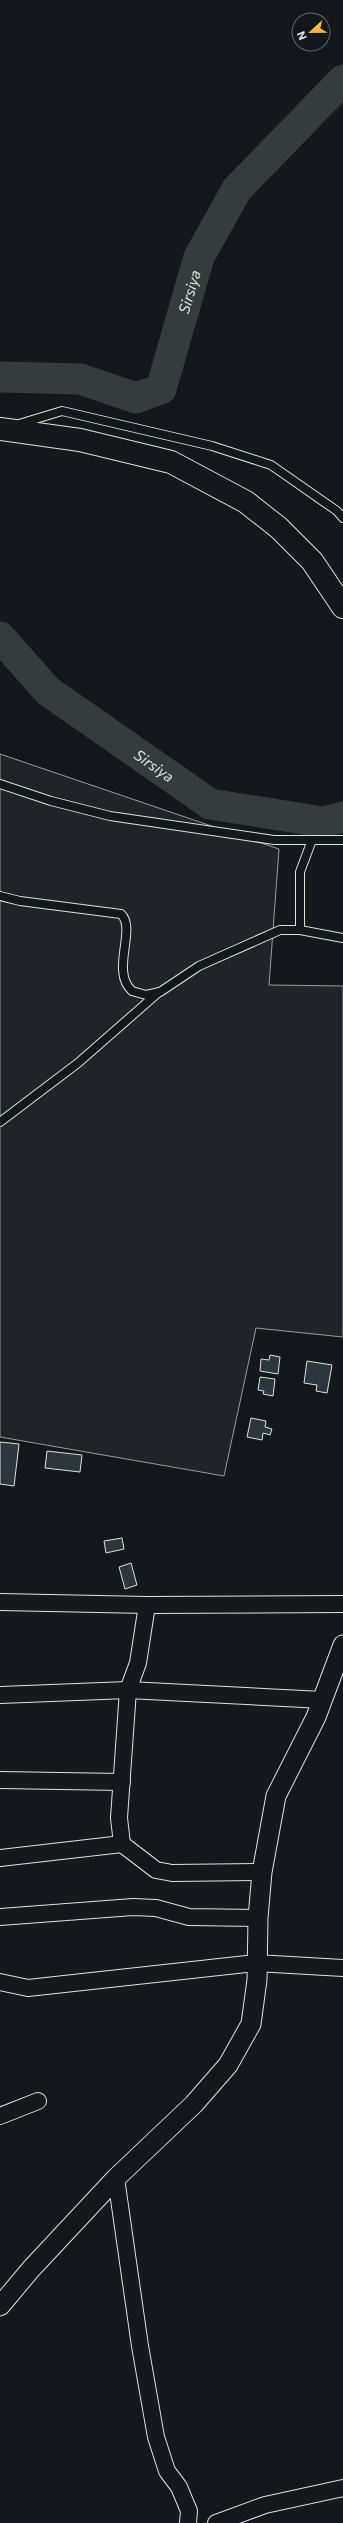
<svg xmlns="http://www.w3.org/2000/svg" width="343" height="2523" viewBox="0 0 343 2523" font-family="Commissioner,sans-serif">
<rect width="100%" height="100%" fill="#14181c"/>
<path fill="#202428" stroke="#939e99" d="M0,754L279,849L269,985L343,986V1337L256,1328L224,1476L0,1437Z"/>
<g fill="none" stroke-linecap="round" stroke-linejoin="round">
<g stroke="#363b3e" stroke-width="31">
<path id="s1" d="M0,377L80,379L136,398L161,389L199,257L237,189L343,80"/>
<path id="s2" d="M0,637L48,691L210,804L322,822L343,817"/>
</g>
</g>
<g fill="#2c363c" stroke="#d8e6dc">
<path d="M270,1355L280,1357L278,1374L260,1371L261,1359L269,1360Z"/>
<path d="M307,1361L332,1365L327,1393L316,1391L317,1385L304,1383Z"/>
<path d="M260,1377L275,1379L273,1396L263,1394L264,1391L258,1390Z"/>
<path d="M251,1418L266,1421L265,1427L272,1429L270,1435L263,1433L262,1440L247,1437Z"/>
<path d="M0,1442L19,1444L14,1486L0,1484Z"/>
<path d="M47,1451L82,1455L80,1472L45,1468Z"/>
<path d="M122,1538L124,1549L106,1553L104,1541Z"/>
<path d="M131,1563L137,1585L125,1589L119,1567Z"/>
</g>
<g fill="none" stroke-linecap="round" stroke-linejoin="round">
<g stroke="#d8e6dc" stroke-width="10">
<g id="service">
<path d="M19,424L62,411L212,446L271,465L337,511L343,518"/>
<path d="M0,784L51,801L110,816L274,840H343"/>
<path d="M0,896L20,901L121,914C137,929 110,971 132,991L146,995L160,992L199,966L280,930H300L343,938"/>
<path d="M300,930V872L312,840"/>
<path d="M0,1122L78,1063L159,992"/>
</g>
</g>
<g stroke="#d8e6dc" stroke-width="18">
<g id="minor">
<path d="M0,1602L147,1605L343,1604"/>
<path d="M0,1695L128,1690L323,1700"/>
<path d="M0,1780L122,1782"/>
<path d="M122,1844L156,1870L172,1873L262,1872"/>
<path d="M0,1858L122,1844L119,1818L128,1690L138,1663L147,1605"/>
<path d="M0,1917L133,1907L156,1908L189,1917L258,1918"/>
<path d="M0,1982L28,1988L256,1963L343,1968"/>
<path d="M0,2116L38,2101"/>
<path d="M116,2178L140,2346L156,2437L167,2471L179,2487L189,2511L188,2523"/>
<path d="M216,2523L265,2505L343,2488"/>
</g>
</g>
<g stroke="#d8e6dc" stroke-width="21">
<path id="tertiary" d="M0,2306L31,2269L116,2178L194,2104L228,2065L251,2024L257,1980L258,1918L262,1872L276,1796L316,1717L343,1645"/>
</g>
<g stroke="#d8e6dc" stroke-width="24">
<path id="primary" d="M0,429L80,440L171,462L246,502L279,528L312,561L343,607"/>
</g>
<use href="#service" stroke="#14181c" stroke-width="8"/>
<use href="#minor" stroke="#14181c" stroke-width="16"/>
<use href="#tertiary" stroke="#14181c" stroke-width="19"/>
<use href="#primary" stroke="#14181c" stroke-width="22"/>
</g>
<g text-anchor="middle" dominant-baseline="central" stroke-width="3" stroke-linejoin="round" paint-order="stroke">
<g font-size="15" font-style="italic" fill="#d8e6dc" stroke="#14181c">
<text stroke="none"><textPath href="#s1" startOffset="267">Sirsiya</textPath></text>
<text stroke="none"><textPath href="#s2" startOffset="202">Sirsiya</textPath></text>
</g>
</g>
<g transform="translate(311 32) rotate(248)"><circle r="19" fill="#14181c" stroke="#626a69"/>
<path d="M0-3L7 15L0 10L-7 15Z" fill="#ffb74d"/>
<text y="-6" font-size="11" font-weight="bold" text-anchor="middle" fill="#d8e6dc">N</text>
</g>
</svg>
